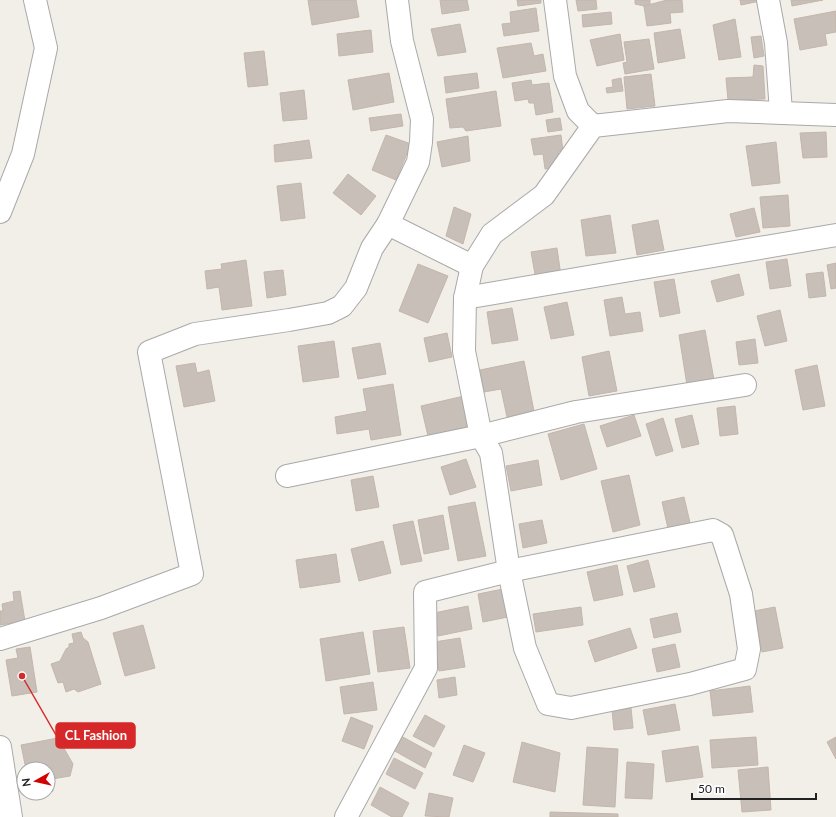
<svg xmlns="http://www.w3.org/2000/svg" width="836" height="817" viewBox="0 0 836 817" font-family="Lato,sans-serif">
<rect width="100%" height="100%" fill="#f2efe9"/>
<g fill="#c7bfb8" stroke="#c4b6ab">
<path d="M308,0H356L359,17L312,25Z"/>
<path d="M440,0H467L469,10L442,14Z"/>
<path d="M517,0H541V3L518,6Z"/>
<path d="M576,0H596L597,9L578,11Z"/>
<path d="M635,0H650V4L644,6L635,4Z"/>
<path d="M667,0H682L683,12L670,13L671,23L647,26L644,6Z"/>
<path d="M740,0H760V1L741,5Z"/>
<path d="M791,0H823L792,6Z"/>
<path d="M536,8L539,31L504,36L502,24L511,23L510,12Z"/>
<path d="M836,11V32L825,34L827,45L800,50L794,19Z"/>
<path d="M611,12L612,24L583,27L582,15Z"/>
<path d="M735,19L741,57L719,60L713,25Z"/>
<path d="M460,24L466,52L438,56L431,29Z"/>
<path d="M680,29L685,58L658,63L654,33Z"/>
<path d="M371,30L373,52L339,56L337,34Z"/>
<path d="M620,34L624,60L597,66L590,40Z"/>
<path d="M761,36L764,56L754,58L751,37Z"/>
<path d="M649,39L654,69L625,74L623,63L627,62L624,42Z"/>
<path d="M531,43L534,56L543,54L546,71L503,78L497,48Z"/>
<path d="M264,51L268,85L248,87L244,53Z"/>
<path d="M754,65L763,66L765,99L728,100L726,78L753,77Z"/>
<path d="M389,73L394,102L353,110L348,80Z"/>
<path d="M477,73L479,88L446,93L444,77Z"/>
<path d="M651,74L655,106L627,109L624,77Z"/>
<path d="M621,78L623,91L607,93L606,88L613,87L612,80Z"/>
<path d="M531,80L532,85L549,83L553,112L536,115L534,103H529L528,99L515,101L512,83Z"/>
<path d="M304,90L307,119L283,121L280,93Z"/>
<path d="M496,91L501,126L466,131L463,127L450,128L446,99Z"/>
<path d="M401,114L403,126L371,131L369,118Z"/>
<path d="M560,118L562,130L548,132L546,120Z"/>
<path d="M826,132L827,157L803,158L800,133Z"/>
<path d="M386,135L411,144L396,180L372,170Z"/>
<path d="M561,135L563,151L558,152L561,167L545,169L543,154L534,155L531,139Z"/>
<path d="M468,136L470,161L442,167L437,142Z"/>
<path d="M309,140L312,158L275,162L274,145Z"/>
<path d="M776,142L780,183L752,186L746,146Z"/>
<path d="M348,174L376,196L361,215L333,193Z"/>
<path d="M301,183L305,218L281,221L277,186Z"/>
<path d="M788,195L790,226L763,228L760,197Z"/>
<path d="M454,207L471,214L463,244L446,236Z"/>
<path d="M754,208L760,232L736,237L730,214Z"/>
<path d="M610,215L616,253L586,256L581,220Z"/>
<path d="M658,220L664,250L637,255L632,225Z"/>
<path d="M557,248L561,276L536,280L531,252Z"/>
<path d="M787,259L791,286L770,289L766,262Z"/>
<path d="M246,260L252,306L222,310L219,287L207,289L205,271L222,269L221,264Z"/>
<path d="M836,263V288L831,289L827,265Z"/>
<path d="M418,264L448,276L428,323L399,311Z"/>
<path d="M283,270L286,295L267,298L264,272Z"/>
<path d="M823,272L826,296L809,298L806,274Z"/>
<path d="M739,274L744,295L717,302L711,281Z"/>
<path d="M674,279L680,313L660,317L654,282Z"/>
<path d="M622,297L625,314L640,312L643,331L610,336L604,300Z"/>
<path d="M567,302L574,335L551,339L544,307Z"/>
<path d="M512,308L518,340L492,344L487,312Z"/>
<path d="M780,310L787,341L765,346L757,316Z"/>
<path d="M705,330L714,380L687,385L679,335Z"/>
<path d="M447,333L452,357L429,362L424,338Z"/>
<path d="M755,339L758,363L739,365L736,342Z"/>
<path d="M334,341L339,377L303,382L298,346Z"/>
<path d="M380,343L386,374L358,379L352,348Z"/>
<path d="M609,351L617,391L589,396L582,357Z"/>
<path d="M524,361L534,411L507,417L501,389L484,392L480,370Z"/>
<path d="M195,363L197,373L209,370L215,401L184,407L176,366Z"/>
<path d="M817,365L825,406L803,410L795,370Z"/>
<path d="M393,384L401,435L371,440L369,429L337,434L335,417L367,411L363,389Z"/>
<path d="M464,396L471,426L428,436L421,406Z"/>
<path d="M735,406L738,434L720,436L717,408Z"/>
<path d="M634,415L641,436L607,447L600,426Z"/>
<path d="M692,415L699,444L682,448L675,419Z"/>
<path d="M663,418L673,451L656,456L646,424Z"/>
<path d="M584,424L597,469L561,480L548,434Z"/>
<path d="M466,459L476,487L450,495L441,467Z"/>
<path d="M538,460L542,485L511,491L506,466Z"/>
<path d="M629,475L640,525L613,532L601,481Z"/>
<path d="M373,476L379,507L356,511L351,480Z"/>
<path d="M684,497L691,527L669,533L662,502Z"/>
<path d="M475,502L486,556L458,561L448,507Z"/>
<path d="M443,515L449,549L424,554L418,520Z"/>
<path d="M542,520L547,543L523,548L519,524Z"/>
<path d="M413,521L422,561L401,565L393,525Z"/>
<path d="M383,541L391,573L359,581L351,549Z"/>
<path d="M336,554L340,582L300,588L296,560Z"/>
<path d="M648,560L655,587L634,592L627,566Z"/>
<path d="M617,565L623,595L594,601L587,572Z"/>
<path d="M503,589L508,617L483,622L478,594Z"/>
<path d="M20,591L25,621L0,625V611H3L2,604L14,601L13,592Z"/>
<path d="M468,606L472,629L438,636L434,613Z"/>
<path d="M581,607L583,625L536,632L533,614Z"/>
<path d="M775,607L783,648L762,652L754,611Z"/>
<path d="M677,613L681,632L654,638L650,619Z"/>
<path d="M143,625L155,668L125,676L113,633Z"/>
<path d="M404,627L410,668L378,672L373,631Z"/>
<path d="M630,628L637,648L595,662L588,641Z"/>
<path d="M81,632L83,638L88,642L101,684L78,692L74,689L66,692L63,682L58,683L51,664L60,661L66,649L69,647V644L74,643L72,634Z"/>
<path d="M363,632L370,674L326,681L320,639Z"/>
<path d="M460,638L465,667L439,671L434,642Z"/>
<path d="M675,644L680,667L657,672L652,649Z"/>
<path d="M30,647L37,692L12,696L6,660L18,658L16,649Z"/>
<path d="M455,677L457,695L439,698L437,680Z"/>
<path d="M373,682L377,710L344,714L340,687Z"/>
<path d="M750,686L753,712L713,716L710,691Z"/>
<path d="M675,704L680,730L648,735L643,710Z"/>
<path d="M631,708L633,728L614,730L612,710Z"/>
<path d="M425,715L445,726L434,747L413,736Z"/>
<path d="M351,717L373,726L364,749L342,741Z"/>
<path d="M401,736L432,753L425,768L393,750Z"/>
<path d="M756,737L758,765L712,768L710,740Z"/>
<path d="M836,737V759L827,742Z"/>
<path d="M58,738L73,764L70,776L52,779L53,791L48,792V769H26L21,745Z"/>
<path d="M522,742L560,753L555,792L513,782Z"/>
<path d="M464,745L485,753L473,782L453,775Z"/>
<path d="M698,746L703,777L666,782L662,751Z"/>
<path d="M587,747L618,749L615,807L583,805Z"/>
<path d="M394,758L423,773L415,789L386,774Z"/>
<path d="M627,762L654,764L652,799L625,798Z"/>
<path d="M768,767L771,810L742,812L738,770Z"/>
<path d="M380,787L409,803L402,817H392L371,805Z"/>
<path d="M429,793L453,798L449,817L425,816Z"/>
<path d="M550,812L618,814V817H550Z"/>
</g>
<g fill="none" stroke-linecap="round" stroke-linejoin="round">
<g stroke="#a9a9a9" stroke-width="24">
<g id="minor">
<path d="M397,0L402,41L422,119L421,142L418,162L388,224L472,266"/>
<path d="M555,0L565,76L578,111L593,126"/>
<path d="M768,0L776,43L781,112"/>
<path d="M0,212L23,154L46,48L35,0"/>
<path d="M465,298L836,235"/>
<path d="M745,385L576,412L481,436L464,351L465,298L472,266L492,234L544,195L593,126L728,111L836,115"/>
<path d="M287,476L481,436L491,453L509,571L525,648L548,704L571,708L690,684L745,669L749,649L741,594L722,535L713,530L509,571L425,592L426,668L346,817"/>
<path d="M0,639L101,608L192,574L149,352L195,334L289,320L328,313L342,306L356,288L372,248L388,224"/>
<path d="M0,747L11,817"/>
</g>
</g>
<use href="#minor" stroke="#fff" stroke-width="22"/>
</g>
<path fill="none" stroke="#d62828" stroke-width="1.5" d="M22 676L56 735"/>
<circle fill="#d62828" stroke="#fff" stroke-width="1.5" cx="22" cy="676" r="4"/>
<rect fill="#d62828" stroke="#d62828" stroke-width="1.5" x="56" y="723" width="79" height="25" rx="4"/>
<g font-size="13" text-anchor="middle" font-weight="bold" fill="#fff">
<text x="96" y="740">CL Fashion</text>
</g>
<g transform="translate(36 781) rotate(262)"><circle r="19" fill="#ffffff" stroke="#a7a7a7"/>
<path d="M0-3L7 15L0 10L-7 15Z" fill="#d40000"/>
<text y="-6" font-size="11" font-weight="bold" text-anchor="middle" fill="#222222">N</text>
</g>
<path d="M692 793v6h124v-6" fill="none" stroke="#222222" stroke-width="2"/>
<text x="698" y="793" font-size="12" fill="#222222" stroke="#ffffff" stroke-width="3" paint-order="stroke">50 m</text>
</svg>
